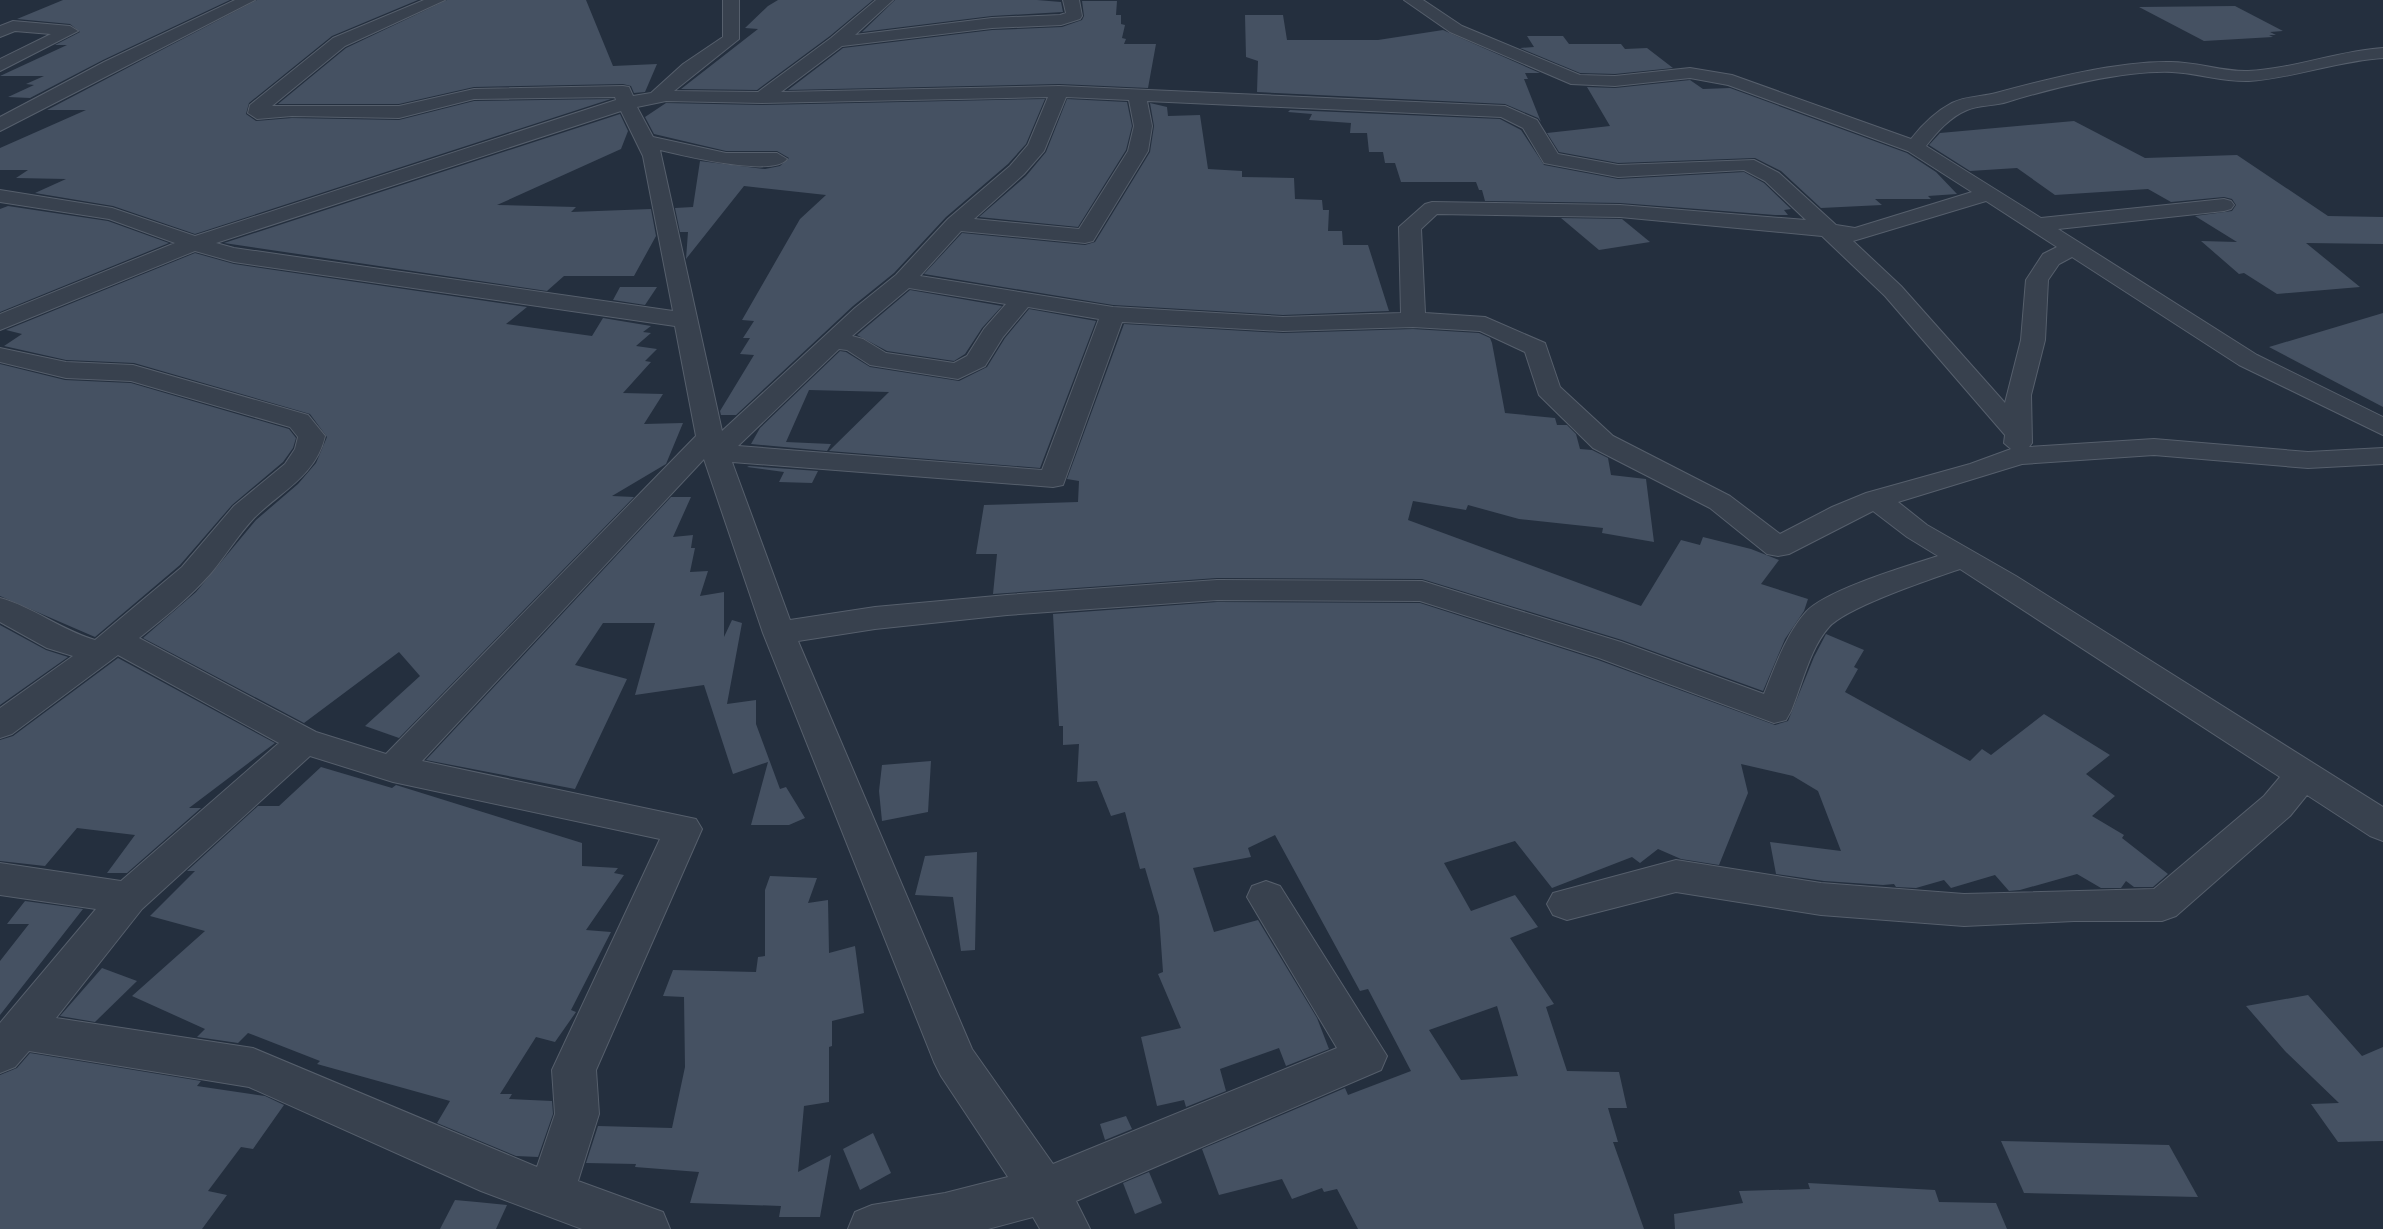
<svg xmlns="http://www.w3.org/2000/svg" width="2383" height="1229" viewBox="0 0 2383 1229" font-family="Cabin,sans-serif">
<rect width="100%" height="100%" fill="#242f3e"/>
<g fill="#455162" fill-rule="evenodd">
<path d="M63,0H230L103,60L30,98L8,97L34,85L26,84L44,76H0L67,45H55L80,32L70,24L17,19Z"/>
<path d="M257,0H418L332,36L249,103L246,114L256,121L292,118L399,120L474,101L611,99L195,234L113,206L35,193L66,179L16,178L28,170H0V148L86,110H47Z"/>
<path d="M447,0H586L613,66L657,64L645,92L634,93L631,86L623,84L474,87L399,104H278L346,48Z"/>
<path d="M778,0H873L830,36L757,90L681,89L758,29L745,28L768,6Z"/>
<path d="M895,0H1037L1061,2L1063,12L992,16L862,32Z"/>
<path d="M1082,1H1117L1116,15H1121V24L1125,25L1122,38L1126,39L1124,44H1156L1148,88L1059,84L788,90L843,48L992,30L1062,27L1082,20L1084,16Z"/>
<path d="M2235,6L2283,31L2270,32L2276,35H2269L2273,37L2204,41L2139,7Z"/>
<path d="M1245,15H1283L1287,40H1378L1443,30L1540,73H1525L1528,79H1524L1541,122L1538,118L1505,104L1257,92L1258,61L1246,57Z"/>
<path d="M1527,36H1563L1569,44H1621L1625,49L1647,48L1673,68L1615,74L1580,73L1520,48L1534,47Z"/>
<path d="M1690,80L1703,89L1730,88L1907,153L1936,172L1957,194L1928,196L1931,199H1875L1882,205L1821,208L1781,171L1755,158L1618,163L1559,152L1547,133L1610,126L1587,87L1615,88Z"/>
<path d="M1045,99L1026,144L1008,164L946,217L894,273L853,306L736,415H721L720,411L754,355L740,354L750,338H743L754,321L742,320L800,219L826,195L744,186L686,259L688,232H680L675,208L693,207L700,161L765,169L780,166L789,158L777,151H726L654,134L645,117L666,103L762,105Z"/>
<path d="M1067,99L1127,102L1132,126L1126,150L1078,227L979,217L1026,176L1046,152Z"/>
<path d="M1150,103L1167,107L1168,116L1200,115L1208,169L1242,171V177L1294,178L1295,199L1322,200L1323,210H1329L1328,231H1342L1343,245H1368L1389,311L1283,315L1113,305L924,274L962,233L1085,245L1095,242L1150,152L1154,126Z"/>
<path d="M1290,110L1500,119L1521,130L1544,165L1618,179L1744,172L1764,183L1791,209L1784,210L1788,215H1775L1620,203L1485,201L1482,190H1479L1476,182H1401L1395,163H1385L1383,152H1369L1367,133H1350L1351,123L1309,120L1312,114L1288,112Z"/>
<path d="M620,114L628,131L621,149L497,205L576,207L571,212L651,209L656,236L634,276H564L547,291L224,243Z"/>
<path d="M2074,121L2145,158L2237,155L2328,216L2383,217V244L2306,243L2360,287L2277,294L2244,273L2239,274L2201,241L2237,242L2195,216L2232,211L2236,205L2232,199L2224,197L2171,202L2148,189L2055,195L2017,168L1970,171L1929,145L1940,133Z"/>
<path d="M8,206L108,221L169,243L0,312V209Z"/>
<path d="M1561,218L1622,219L1650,242L1599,250Z"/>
<path d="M195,253L234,264L527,307L506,324L592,336L603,318L651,326L643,332L651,333L636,346L657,349L645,361L651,362L623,393L663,394L644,424L683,423L666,464L612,496L634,497L399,738L365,726L420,676L399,652L304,723L143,638L196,592L256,520L298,484L316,463L327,437L310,414L134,363L66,360L4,346L22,334L6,330Z"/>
<path d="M620,287H657L645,305L613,300Z"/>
<path d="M910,290L1002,306L982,328L965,354L954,361L887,351L857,335Z"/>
<path d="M1029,309L1096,321L1040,468L829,451L889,392L809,390L786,442L831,444L827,451L751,444L760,428L840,351L846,352L870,367L959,381L987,367L1005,338Z"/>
<path d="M2383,313V407L2269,347Z"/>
<path d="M1124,324L1283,333L1413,329L1479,333L1490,338L1492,343L1505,413L1555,418L1557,425H1567L1576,434L1580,449L1592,450L1608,458L1611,475L1646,479L1654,542L1602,533L1603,528L1519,519L1468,505L1466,510L1413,501L1408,520L1641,606L1681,540L1700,545L1703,537L1751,549L1779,560L1761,584L1808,599L1804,611L1785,639L1763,691L1622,640L1422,579L1217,578L993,594L997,554H976L984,505L1078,502L1079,481L1067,479Z"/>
<path d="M0,364L65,380L131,383L289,429L296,438L293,448L283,462L232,505L180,565L95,637L0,596Z"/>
<path d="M749,466L818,471L812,483L779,482L784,472L747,467Z"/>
<path d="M671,497H691L673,537L693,535L691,548H695L690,572L708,571L700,596L724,592V637L732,620L742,623L727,704L756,700V724L780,789L786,787L805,818L789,825H751L768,762L733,774L704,685L635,695L655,623H603L575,665L627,679L575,789L426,760Z"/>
<path d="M1217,602L1420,603L1598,660L1775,725L1788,721L1814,657L1826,634L1864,650L1854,667L1858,669L1845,692L1970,761L1982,749L1991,755L2044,714L2110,755L2086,774L2115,796L2092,816L2124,835L2122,838L2168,874L2153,887H2134L2126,881L2121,888H2101L2077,874L2020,890L2009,891L1995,875L1951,888L1944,880L1916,888L1896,887L1894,884L1883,885L1824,881L1776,874L1770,842L1841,851L1818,791L1793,776L1741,764L1748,793L1719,865L1681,859L1658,849L1640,863L1632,857L1552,888L1515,841L1444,863L1471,911L1515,895L1538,927L1510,938L1554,1004L1546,1007L1567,1071L1619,1072L1627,1108H1608L1618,1142H1613L1644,1229H1358L1337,1189L1324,1192L1322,1188L1292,1199L1282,1179L1219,1195L1202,1149L1345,1088L1348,1095L1411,1071L1368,989L1360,991L1275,835L1248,848L1251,857L1193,868L1214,932L1258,920L1317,1018L1329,1049L1286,1066L1279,1048L1220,1069L1226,1091L1186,1107L1184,1100L1157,1106L1141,1037L1181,1028L1158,974L1163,972L1159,916L1145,868L1140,869L1125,812L1111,816L1097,781L1077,782L1079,744L1063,745V726H1059L1053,614ZM1497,1006L1518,1076L1461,1080L1429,1030Z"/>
<path d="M0,625L46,650L68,657L0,705Z"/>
<path d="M118,658L275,743L189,808H201L127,873H107L135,835L77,828L45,866L0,861V740L13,736Z"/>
<path d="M931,761L928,812L882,821L879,791L882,765Z"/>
<path d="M321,767L392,788L396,785L582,843V866L618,868L614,873L624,875L586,930L611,932L571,1010L576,1012L555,1042L536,1037L500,1094H512L509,1099L552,1101L553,1114L538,1157L516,1156L437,1123L450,1101L317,1064L320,1061L248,1033L238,1043L197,1037L205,1029L132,996L205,931L150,916L195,871H187L258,806H279Z"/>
<path d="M977,852L975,950L961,951L953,897L915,895L925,856Z"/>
<path d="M770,876L817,878L808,903L828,900L829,953L855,946L864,1013L832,1021V1046L829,1047V1102L804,1106L798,1172L831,1155L820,1217H779L781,1206L690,1203L699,1172L635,1167L636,1164L586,1163L598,1126L672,1128L685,1067L684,997L663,996L673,970L756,972L758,957L765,956V890Z"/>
<path d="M25,901L83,909L0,1015V961L29,924H7Z"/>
<path d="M102,968L137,981L95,1022L60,1016Z"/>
<path d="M2308,995L2362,1056L2383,1047V1141L2338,1142L2311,1104L2339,1103L2285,1051L2246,1006Z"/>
<path d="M30,1053L201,1081L197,1086L265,1096L284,1105L253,1149L241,1147L208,1191L227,1195L202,1229H0V1075L17,1068Z"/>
<path d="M1126,1116L1132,1129L1105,1140L1100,1124Z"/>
<path d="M873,1133L891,1173L860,1190L843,1149Z"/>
<path d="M2001,1141L2169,1145L2198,1197L2024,1193Z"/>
<path d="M1149,1172L1162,1203L1135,1214L1123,1183Z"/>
<path d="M1808,1183L1935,1190L1939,1202L1996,1203L2007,1229H1675L1674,1214L1743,1203L1739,1191L1810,1189Z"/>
<path d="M455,1200L477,1202L507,1205L496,1229H440Z"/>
</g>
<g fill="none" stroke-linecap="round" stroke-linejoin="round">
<g stroke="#565f6c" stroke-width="2">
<g id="street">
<path d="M235,0H255L0,131V117L104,62Z"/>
<path d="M424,0H445L345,46L272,106H399L474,89L623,86L629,87L633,96L651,93L683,64L723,37V0H739V39L674,91L758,92L831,38L876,0H893L855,35L992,18L1060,15L1066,13L1063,0H1079L1082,16L1080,19L1061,25L992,28L842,46L781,92L1059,86L1505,106L1537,120L1558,154L1618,165L1754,160L1779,173L1836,225L1855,228L1972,192L1908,151L1728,85L1690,78L1615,86L1571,84L1450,32L1404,0H1423L1462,26L1580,75L1615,76L1690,68L1732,75L1911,139C1923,124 1935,112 1952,103C1965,96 1982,97 1996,93C2047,79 2118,61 2171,62C2197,62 2223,72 2248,71C2294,69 2337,51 2383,48V58C2337,61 2294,78 2249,81C2223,82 2197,73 2172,72C2125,70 2052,88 2007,102C1994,106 1979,105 1967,110C1950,117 1937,132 1926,146L2041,218L2224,199L2231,201L2234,205L2231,209L2224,211L2058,229L2257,355L2383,417V435L2239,365L2072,257L2059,264L2048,280L2045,340L2031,395L2032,443L2029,447L2154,439L2308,452L2383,448V464L2308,468L2154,455L2022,464L1898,502L1927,525L2016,576L2383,807V841L2370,836L2307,795L2290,816L2176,916L2162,921H2074L1964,926L1821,915L1676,892L1567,920L1553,915L1547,904L1553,893L1676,860L1821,883L1964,894L2154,889L2264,796L2280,777L1960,569C1931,579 1847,607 1829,627C1810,648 1802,685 1791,711L1786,720L1774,723L1599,658L1420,601L1217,600L1007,615L875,629L798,641L972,1049L1053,1164L1337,1048L1247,897L1252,886L1266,881L1280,886L1387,1056L1381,1070L1076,1201L1090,1229H1040L1033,1217L988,1229H848L855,1212L872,1205L945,1193L1008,1177L941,1076L934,1062L763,633L704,459L422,761L696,819L702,829L596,1070L599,1114L578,1181L663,1212L670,1229H582L481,1191L249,1087L29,1051L15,1067L0,1073V1023L96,909L0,895V863L121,881L279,743L118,655L12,734L0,738V708L73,656L47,648L0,622V598C33,607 61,630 95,640L182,567L234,506L285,464L295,449L298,437L290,427L131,381L66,378L0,362V348L66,362L133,365L308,415L325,436C316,476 281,491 254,518C238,535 226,555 211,573C190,597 164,618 139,638L316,732L386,754L696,436L675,326L234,262L195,251L0,330V314L175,243L109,219L0,202V190L112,208L195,236L616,100L615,97L474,99L399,118L292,116L257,119L248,113L250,105L333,38ZM1048,97L1028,145L1010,166L948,219L896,275L855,308L722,431L660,150C681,155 774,178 787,159L777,153H726L653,137L637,107L666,101L762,103ZM1066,97L1129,100L1134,126L1128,151L1079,229L974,219L1024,174L1044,151ZM1147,101L1501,117L1523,128L1544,163L1618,177L1744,170L1765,181L1806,220L1620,205L1432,202L1425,204L1399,227L1401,313L1283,317L1113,307L920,276L961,231L1085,243L1093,241L1148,151L1152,126ZM621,111L643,156L673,311L234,248L216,243ZM1986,201L2057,247L2043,254L2026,280L2021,340L2005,403L1901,286L1853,241ZM1437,214L1620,217L1822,236L1885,296L2005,435L2004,443L2011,449L1970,464L1866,493L1832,507L1780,534L1730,496L1613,436L1560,387L1545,343L1485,317L1425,313L1421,229ZM909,288L1006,304L984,329L967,356L954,363L886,353L863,339L852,336ZM1028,307L1099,319L1042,470L738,446L839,349L847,350L870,365L958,379L985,366L1003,337ZM1122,322L1283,331L1413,327L1480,331L1525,352L1539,395L1593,448L1710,508L1767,554L1778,556L1789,554L1873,511L1907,537L1938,556C1907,566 1826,590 1806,612C1786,634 1775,667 1764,694L1621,642L1422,581L1217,580L1007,595L875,607L790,620L732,462L1053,487L1063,485ZM310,756L393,782L660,839L552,1070L555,1114L537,1167L253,1048L56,1018L142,909Z"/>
<path d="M13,21L70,26L78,31L0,71V59L51,34L15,31L0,37V26Z"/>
</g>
</g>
<use href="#street" fill="#38414e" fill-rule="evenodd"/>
</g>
</svg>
